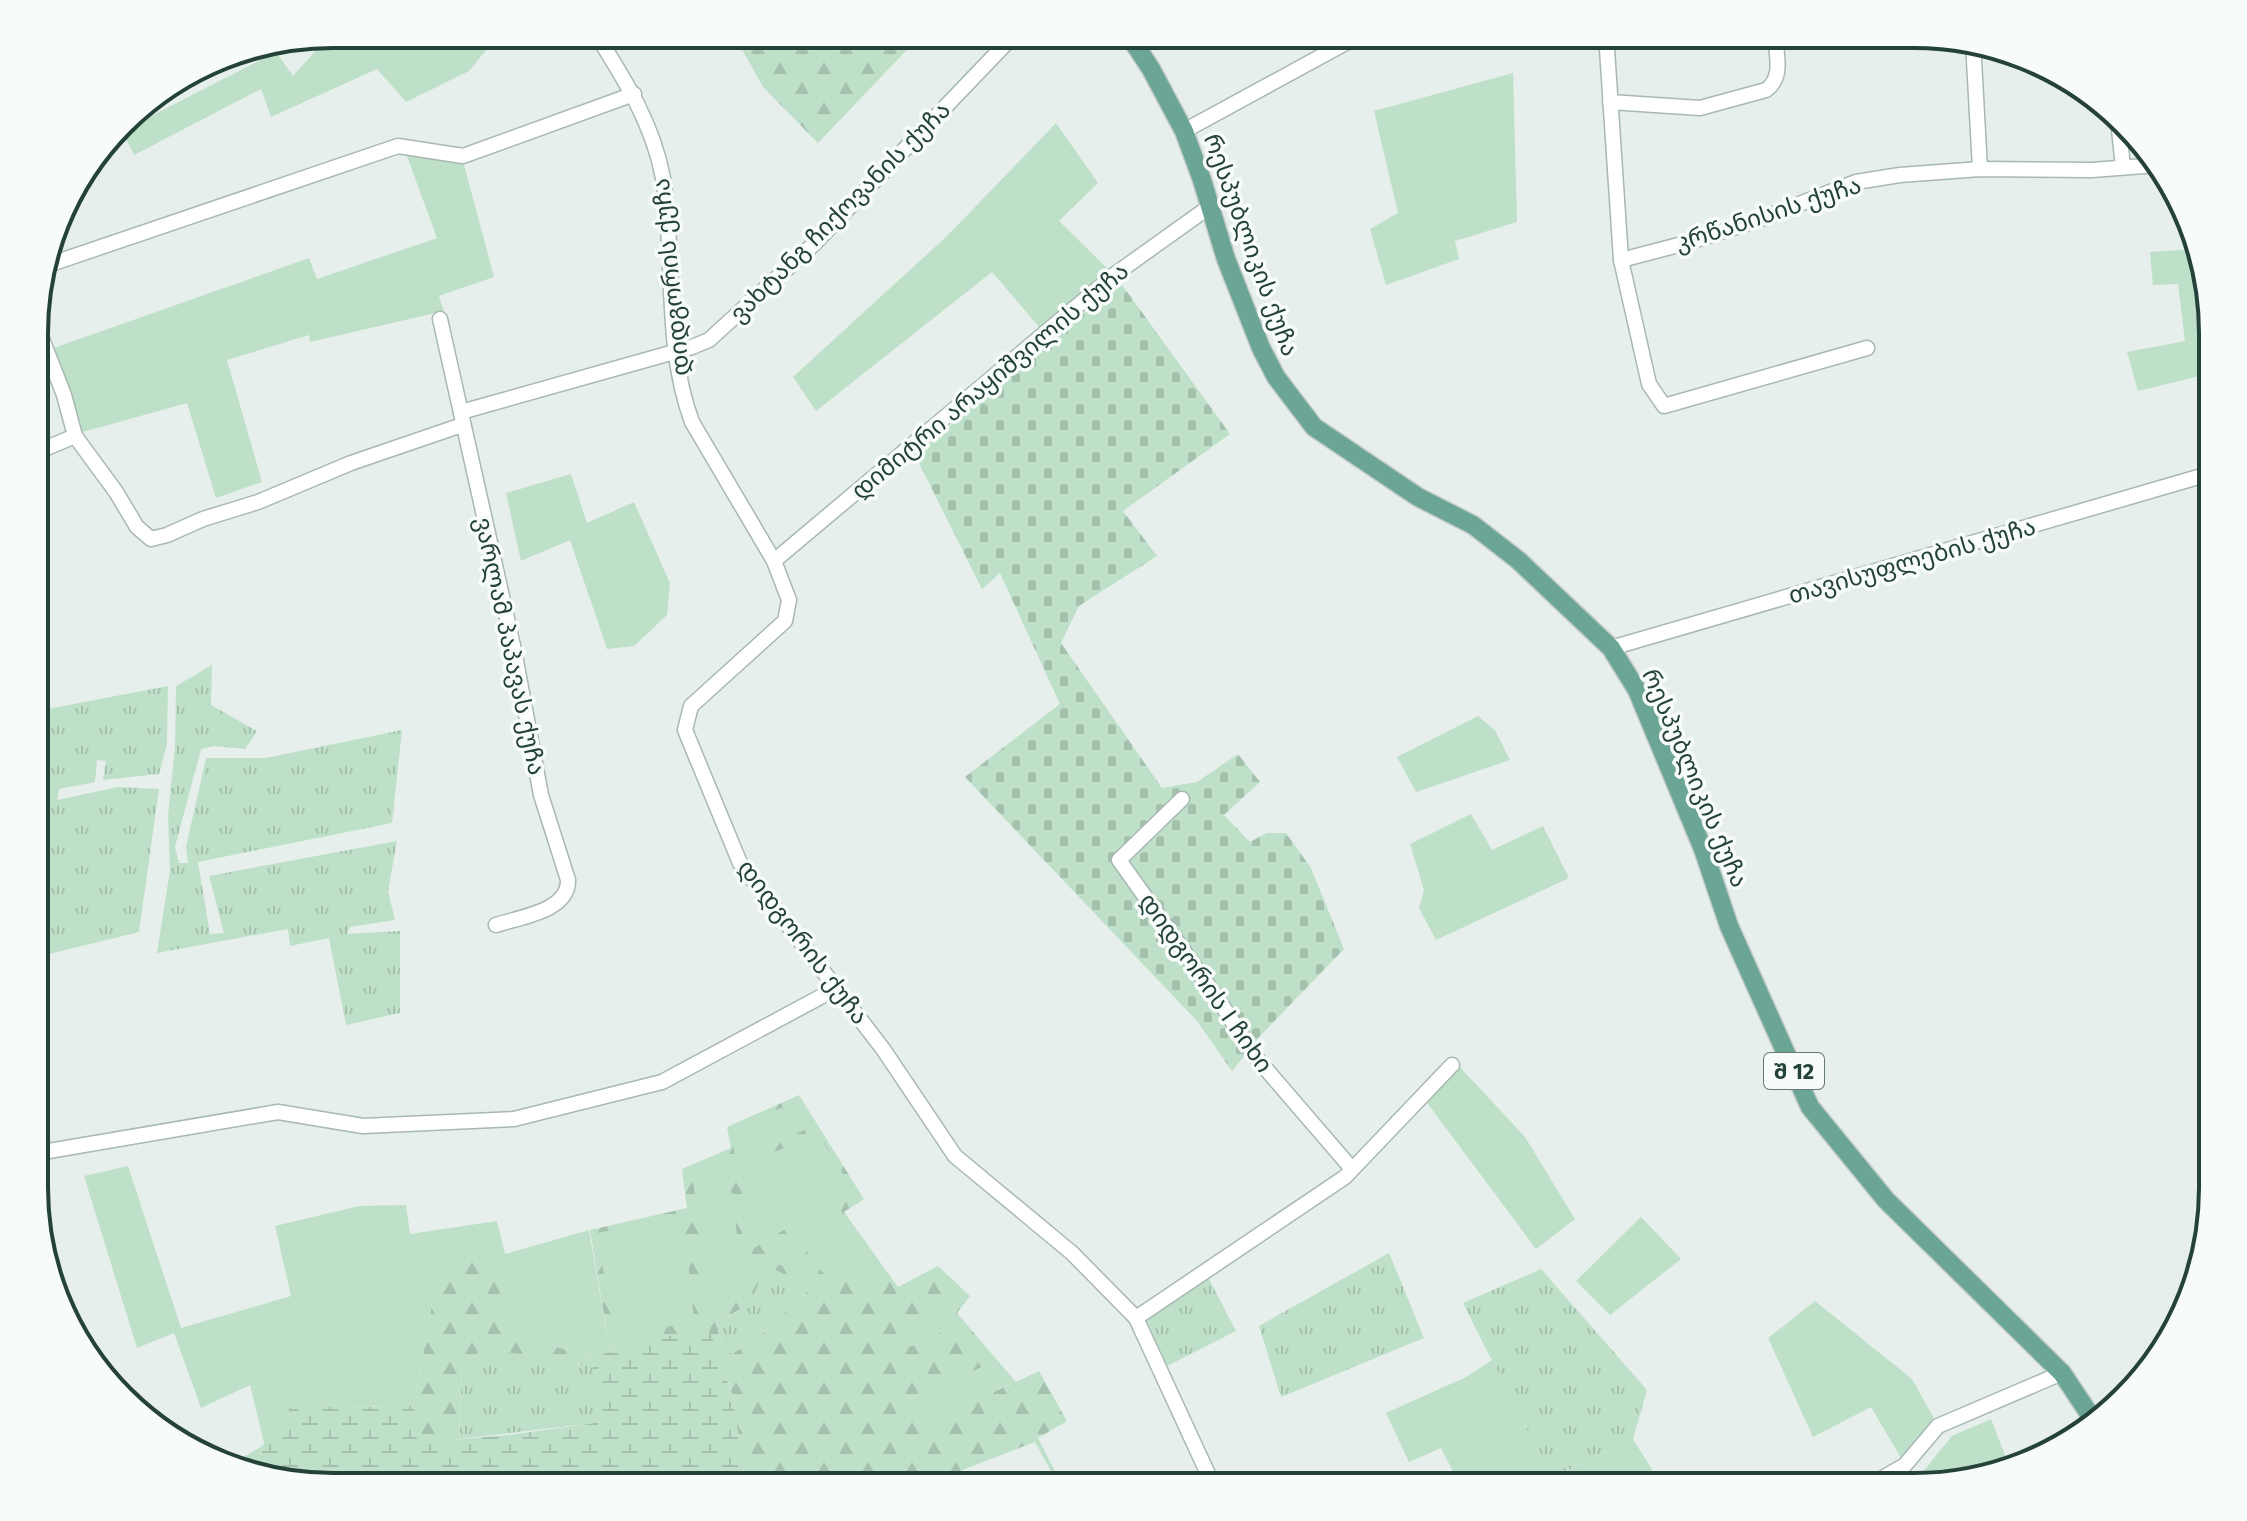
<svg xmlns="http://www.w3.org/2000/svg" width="2247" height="1521" viewBox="0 0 2247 1521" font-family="'Fira Sans','Noto Sans Georgian',sans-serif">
<defs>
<pattern id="grass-tufts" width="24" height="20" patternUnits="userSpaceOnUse" patternTransform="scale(2)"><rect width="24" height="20" fill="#bfe0c8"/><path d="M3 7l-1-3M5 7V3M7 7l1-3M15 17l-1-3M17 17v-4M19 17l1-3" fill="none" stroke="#a4c1ad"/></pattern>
<pattern id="forest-firs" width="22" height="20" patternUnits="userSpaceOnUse" patternTransform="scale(2)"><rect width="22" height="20" fill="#bfe0c8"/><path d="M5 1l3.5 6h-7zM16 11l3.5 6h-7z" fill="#a4c1ad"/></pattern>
<pattern id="wetland-marsh" width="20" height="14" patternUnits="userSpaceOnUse" patternTransform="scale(2)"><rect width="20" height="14" fill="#bfe0c8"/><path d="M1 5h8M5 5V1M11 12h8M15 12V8" fill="none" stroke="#a4c1ad"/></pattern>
<pattern id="cemetery-stones" width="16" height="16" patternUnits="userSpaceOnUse" patternTransform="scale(2)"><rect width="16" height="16" fill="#bfe0c8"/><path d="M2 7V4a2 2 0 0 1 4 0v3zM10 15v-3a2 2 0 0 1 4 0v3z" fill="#a4c1ad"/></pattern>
</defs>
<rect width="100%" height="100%" fill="#e6efeb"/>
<g fill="url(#grass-tufts)">
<path d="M212,665L211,705L257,731L245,749L214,746L201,749L175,847L179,863H188L186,847L206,758H266L402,730L392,823L198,862L210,934L224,933L209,876L397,841L388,891L395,920L350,927L347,934L400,931V1013L346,1025L329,938L290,946L288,929L157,953L170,870L168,815L175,747L176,686Z"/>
<path d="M168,686L167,744L159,774L103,780L106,761L97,760L95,782L59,789L57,800L118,787L159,789L139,932L37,957V711Z"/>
<path d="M1389,1253L1424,1338L1281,1397L1259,1326Z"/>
<path d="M1541,1269L1647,1390L1633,1439L1551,1478L1463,1303Z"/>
<path d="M775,1270L814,1286L762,1334L732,1354C721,1344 718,1335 717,1321L739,1311L761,1274Z"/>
<path d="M1208,1277L1236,1331L1167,1366L1144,1315Z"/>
<path d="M485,1348L581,1365L591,1357L603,1422L459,1439L462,1365Z"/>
</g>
<g fill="url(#forest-firs)" fill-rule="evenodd">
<path d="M748,34H922L818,143L763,87L739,44Z"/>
<path d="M799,1095L864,1199L844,1212L898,1287L938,1266L970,1296L957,1313L1016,1382L1039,1371L1067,1421L1038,1438L1063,1487H1052L1058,1484L1035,1442L947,1476L951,1487H867L861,1482L844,1487H746L732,1394L708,1327L610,1352L590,1230L687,1208L682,1169L731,1148L727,1127ZM841,1232L884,1274L854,1276L862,1272L854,1262L809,1259L843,1236ZM775,1270L813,1287L762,1334L732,1354C721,1344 718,1336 717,1321C747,1307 752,1306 761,1274ZM957,1295L964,1299L953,1317L884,1349ZM994,1362L1011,1384L921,1425L908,1399Z"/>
<path d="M473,1249L496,1263L506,1332L591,1357L581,1365L485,1348L462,1365L459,1439L416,1444L414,1406L437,1275L444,1256Z"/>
</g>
<path fill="url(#wetland-marsh)" d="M708,1326L732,1394L746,1487L314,1486L236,1471L225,1465C261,1448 273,1446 289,1407L324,1400L328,1407L414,1406L417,1443L508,1435L602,1422L591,1357Z"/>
<path fill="url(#cemetery-stones)" d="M1120,282L1230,434L1123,511L1157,556L1079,606L1061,643L1162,788L1197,782L1238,754L1260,782L1224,815L1250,842L1267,833H1286L1311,868L1344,949L1260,1036L1232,1071L1197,1021L965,777L1060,704L1000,573L982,589L915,455Z"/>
<g fill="#bfe0c8">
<path d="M473,34L491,44L469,71L406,102L377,69L271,117L261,89L134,155L122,131L276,52L293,76L330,35Z"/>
<path d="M1513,73L1517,222L1455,241L1459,259L1386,285L1370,229L1398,213L1374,111Z"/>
<path d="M1056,123L1098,183L1059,221L1109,270L1041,329L992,272L816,411L793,377L947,236Z"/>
<path d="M405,151L463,161L494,277L439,296L444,311L310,342L309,335L227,360L262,482L216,498L187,403L83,432L51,349L309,258L317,279L437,238Z"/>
<path d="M2193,249L2212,314V373L2138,391L2127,352L2185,341L2178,284L2153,285L2150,252Z"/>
<path d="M571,474L587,523L634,502L670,583L667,615L634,646L607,649L570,540L521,561L506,493Z"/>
<path d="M1478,716L1495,730L1510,760L1416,792L1397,757Z"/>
<path d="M1471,814L1492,850L1543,826L1569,878L1436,940L1419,908L1424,890L1410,844Z"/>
<path d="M1459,1066L1525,1137L1575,1219L1536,1249L1425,1100Z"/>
<path d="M798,1101L852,1189L751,1250L738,1167L808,1138L805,1130L735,1158L731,1129Z"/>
<path d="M727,1158L745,1297L709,1308L692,1172Z"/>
<path d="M128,1166L181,1328L291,1296L275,1226L359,1206L406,1205L410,1234L497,1221L505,1254L589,1230L610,1352L591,1357L506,1332L495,1263L473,1249L444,1256L437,1275L414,1406L328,1407L324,1400L290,1407L280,1428L265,1447L250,1385L201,1408L174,1333L137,1348L84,1176Z"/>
<path d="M840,1209L884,1274L862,1288L853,1276L861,1272L854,1262L829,1278L808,1259L843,1236L841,1232L784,1266L766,1263L765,1252Z"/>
<path d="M675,1217L685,1230L694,1320L615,1341L597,1233Z"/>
<path d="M1641,1217L1681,1259L1610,1315L1576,1281Z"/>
<path d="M957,1295L964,1299L954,1317L959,1324L888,1357L883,1349Z"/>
<path d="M1815,1301L1912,1379L1936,1422L1901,1458L1871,1407L1813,1437L1768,1338Z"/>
<path d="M1492,1360L1551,1478L1633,1439L1663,1487H1590L1588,1484L1582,1487H1461L1441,1448L1409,1462L1386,1413L1466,1377Z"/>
<path d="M994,1362L1012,1383L921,1426L908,1399Z"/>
<path d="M1991,1419L2009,1465L1914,1487H1904L1921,1474L1952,1436Z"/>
</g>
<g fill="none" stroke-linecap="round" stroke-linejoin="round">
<g stroke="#a8b8b2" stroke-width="17">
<g id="minor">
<path d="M596,34C625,80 653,124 663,178C676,259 663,344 692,422L774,561L789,600L785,621L691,706L685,730L740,863L883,1049L955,1156L1072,1253L1136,1318L1214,1487"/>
<path d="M1606,34L1621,260L1649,384L1664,406L1867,348"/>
<path d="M1973,42L1980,169"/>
<path d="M1610,102L1700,108L1766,90C1784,77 1776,55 1775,35"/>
<path d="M2118,120L2123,167"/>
<path d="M1184,131L1362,34"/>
<path d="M1621,260L1690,242L1761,219L1856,182L1900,175L1980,169L2092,170L2157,165"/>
<path d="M45,266L398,146L463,156L634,94"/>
<path d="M440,319L514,650L541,795L568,880C569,911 520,917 496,925"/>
<path d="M37,326L64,395L75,436L37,452"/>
<path d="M461,412L692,347L709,340L814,244L1015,34"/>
<path d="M75,436L116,492L137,527L151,539L167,535L203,519L258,502L351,463L462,425"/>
<path d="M774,561L1114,275L1209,207"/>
<path d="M1611,648L2212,473"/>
<path d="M1182,799L1119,860L1220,1002L1253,1054L1352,1169"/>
<path d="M37,1153L278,1112L363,1126L514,1119L662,1082L837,988"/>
<path d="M1136,1318L1345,1177L1452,1065"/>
<path d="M1867,1487L1905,1465L1938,1426L2062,1373"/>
</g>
</g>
<g stroke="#c2cac8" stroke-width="21">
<path id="major" d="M1128,34L1151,69L1184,131L1202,180L1226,259L1261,348L1276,377L1314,427L1418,497L1473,525L1518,560L1611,648L1637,690L1703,849L1729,926L1810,1107L1886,1200L2062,1373L2092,1418"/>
</g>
<use href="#minor" stroke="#fff" stroke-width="14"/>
<use href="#major" stroke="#6aa596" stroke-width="18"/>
</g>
<g text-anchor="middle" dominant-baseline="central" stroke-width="7" stroke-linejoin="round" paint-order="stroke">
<rect fill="#f7fbf9" stroke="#637a73" stroke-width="2" x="1764" y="1053" width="60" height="36" rx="6"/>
<g font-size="22" font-weight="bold" fill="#24423a">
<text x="1794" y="1071">შ 12</text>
</g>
<g font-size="24" fill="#24423a" stroke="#f7fbf9">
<text transform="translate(840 212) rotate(-45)">ვახტანგ ჩიქოვანის ქუჩა</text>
<text transform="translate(1768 214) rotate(-18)">კრწანისის ქუჩა</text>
<text transform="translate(1251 245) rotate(70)">რესპუბლიკის ქუჩა</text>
<text transform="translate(671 277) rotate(-96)">დიდგორის ქუჩა</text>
<text transform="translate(990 381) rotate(-40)">დიმიტრი არაყიშვილის ქუჩა</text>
<text transform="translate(1912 561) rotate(-16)">თავისუფლების ქუჩა</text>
<text transform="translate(510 646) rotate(78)">ვარლამ პაპავას ქუჩა</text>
<text transform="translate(1695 778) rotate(67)">რესპუბლიკის ქუჩა</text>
<text transform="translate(803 942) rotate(53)">დიდგორის ქუჩა</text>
<text transform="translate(1206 983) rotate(55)">დიდგორის I ჩიხი</text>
</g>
</g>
<path d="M0 0H2247V1521H0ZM333 48H1914A285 285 0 0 1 2199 333V1188A285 285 0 0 1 1914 1473H333A285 285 0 0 1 48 1188V333A285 285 0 0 1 333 48Z" fill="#f7fbf9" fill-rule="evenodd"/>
<path fill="none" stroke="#24423a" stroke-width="4" d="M333 48H1914A285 285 0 0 1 2199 333V1188A285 285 0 0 1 1914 1473H333A285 285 0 0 1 48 1188V333A285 285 0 0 1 333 48Z"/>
</svg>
